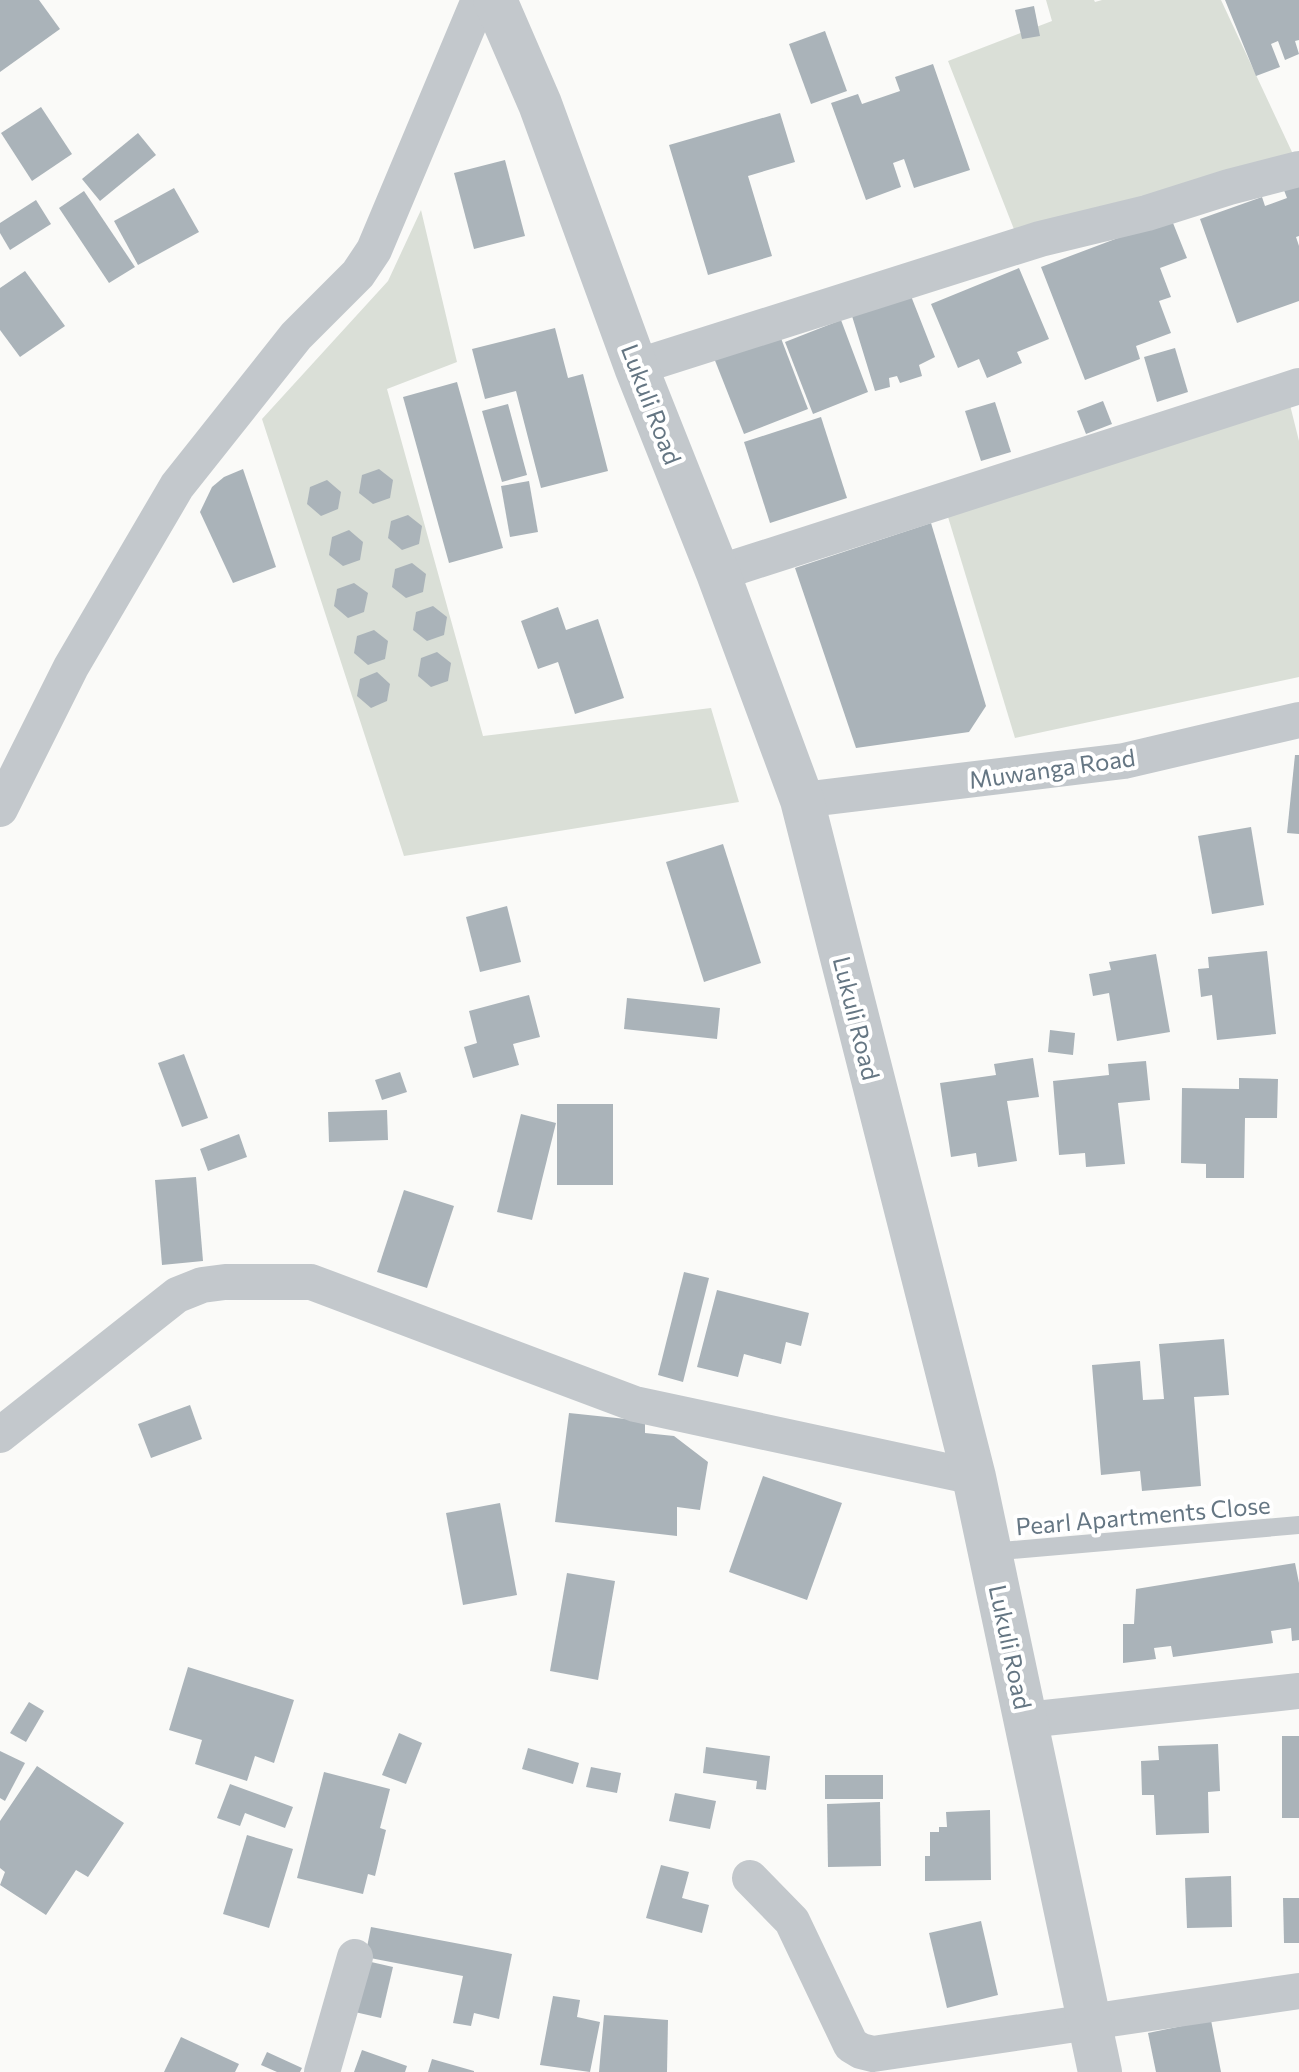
<svg xmlns="http://www.w3.org/2000/svg" width="1299" height="2072" viewBox="0 0 1299 2072" font-family="Commissioner,sans-serif">
<rect width="100%" height="100%" fill="#fafaf8"/>
<g fill="#dadfd7">
<path d="M1046,0H1094L1095,2L1102,0H1221L1299,167L1017,237L948,61L1052,21Z"/>
<path d="M421,210L457,362L387,389L483,736L711,708L739,802L404,856L262,419L388,281Z"/>
<path d="M1290,405L1299,441V677L1015,738L948,517Z"/>
</g>
<g fill="#aab3b9">
<path d="M0,0H39L60,29L0,72Z"/>
<path d="M1225,0H1299V40L1295,41L1299,54L1285,60L1278,41L1271,44L1280,67L1256,76Z"/>
<path d="M1034,6L1040,36L1022,39L1015,10Z"/>
<path d="M825,31L847,91L811,104L789,44Z"/>
<path d="M933,64L970,170L914,188L904,159L893,163L901,187L866,200L831,103L858,94L862,104L900,91L895,77Z"/>
<path d="M41,107L72,154L32,181L1,133Z"/>
<path d="M780,113L795,162L748,176L772,256L708,275L669,145Z"/>
<path d="M138,133L156,155L100,201L82,179Z"/>
<path d="M505,160L525,236L474,249L454,173Z"/>
<path d="M1299,182V236L1296,237L1299,246V301L1237,323L1200,219L1262,197L1265,206L1287,198L1282,185Z"/>
<path d="M174,188L199,232L138,265L114,221Z"/>
<path d="M84,191L135,267L109,283L59,208Z"/>
<path d="M36,200L51,224L10,250L0,233V223Z"/>
<path d="M1171,218L1187,258L1160,268L1171,297L1159,301L1171,333L1136,346L1140,359L1085,380L1041,267Z"/>
<path d="M1019,268L1049,339L1017,352L1022,363L987,378L979,359L958,368L931,304Z"/>
<path d="M25,271L65,326L20,357L0,330V288Z"/>
<path d="M911,296L935,357L919,365L922,376L900,383L897,376L889,378L890,387L875,391L852,316Z"/>
<path d="M841,320L868,392L813,414L785,342Z"/>
<path d="M555,328L568,378L583,374L608,471L541,488L516,391L485,399L472,349Z"/>
<path d="M779,333L808,409L744,434L714,358Z"/>
<path d="M1175,348L1188,392L1157,402L1144,357Z"/>
<path d="M457,382L503,548L449,563L403,397Z"/>
<path d="M1103,401L1112,424L1086,434L1077,411Z"/>
<path d="M995,402L1011,452L981,461L965,411Z"/>
<path d="M508,404L527,475L502,482L482,411Z"/>
<path d="M821,417L847,498L770,523L744,442Z"/>
<path d="M243,469L276,567L233,583L200,512L212,487L224,477Z"/>
<path d="M379,469L393,480L390,498L373,504L359,493L362,475Z"/>
<path d="M327,480L341,492L338,509L321,516L307,504L310,487Z"/>
<path d="M529,481L538,532L510,537L501,486Z"/>
<path d="M408,515L422,526L419,544L402,550L388,538L391,521Z"/>
<path d="M931,523L986,706L969,732L856,748L795,568Z"/>
<path d="M349,530L363,542L360,560L343,566L329,555L332,537Z"/>
<path d="M412,563L426,574L423,592L406,598L392,587L395,569Z"/>
<path d="M354,583L368,593L364,612L348,618L334,606L337,589Z"/>
<path d="M433,606L447,617L444,635L427,641L413,630L416,612Z"/>
<path d="M558,607L566,630L598,619L624,698L575,714L558,662L538,669L521,621Z"/>
<path d="M374,630L388,641L385,659L368,665L354,653L357,636Z"/>
<path d="M437,652L451,663L448,681L431,687L418,676L421,658Z"/>
<path d="M377,672L390,684L387,701L371,708L357,696L360,679Z"/>
<path d="M1295,755H1299V834L1287,833Z"/>
<path d="M1251,827L1264,905L1212,914L1198,836Z"/>
<path d="M723,844L761,963L704,982L666,862Z"/>
<path d="M507,906L521,962L480,972L466,917Z"/>
<path d="M1267,951L1276,1034L1217,1040L1212,995L1201,997L1198,969L1209,968L1208,957Z"/>
<path d="M1156,954L1170,1032L1117,1041L1109,993L1093,996L1089,974L1111,970L1109,962Z"/>
<path d="M529,995L540,1037L513,1044L519,1065L473,1078L464,1047L477,1043L469,1011Z"/>
<path d="M627,998L720,1008L717,1039L624,1029Z"/>
<path d="M1050,1030L1075,1033L1073,1055L1048,1052Z"/>
<path d="M184,1054L208,1118L182,1127L158,1063Z"/>
<path d="M1033,1058L1039,1097L1007,1101L1017,1161L978,1167L976,1153L951,1157L940,1083L996,1075L994,1064Z"/>
<path d="M1146,1061L1150,1100L1118,1103L1125,1164L1086,1167L1085,1153L1059,1155L1053,1081L1109,1075L1108,1064Z"/>
<path d="M400,1072L407,1092L382,1100L375,1080Z"/>
<path d="M1239,1078L1278,1079L1277,1118H1245L1244,1178H1206V1164L1181,1163L1182,1088L1239,1089Z"/>
<rect x="557" y="1104" width="56" height="81"/>
<path d="M387,1110L388,1140L329,1142L328,1112Z"/>
<path d="M521,1114L556,1123L532,1220L497,1212Z"/>
<path d="M239,1134L247,1157L208,1171L200,1149Z"/>
<path d="M196,1177L203,1261L162,1265L155,1180Z"/>
<path d="M404,1190L454,1206L427,1288L377,1272Z"/>
<path d="M684,1272L709,1278L683,1382L658,1375Z"/>
<path d="M717,1290L809,1313L801,1346L786,1342L781,1364L744,1354L738,1377L697,1367Z"/>
<path d="M1224,1339L1229,1395L1194,1397L1201,1486L1142,1491L1140,1471L1101,1475L1092,1365L1140,1361L1143,1400L1164,1399L1159,1344Z"/>
<path d="M190,1405L202,1439L151,1458L138,1424Z"/>
<path d="M569,1413L645,1421V1433L674,1436L708,1462L700,1510L677,1507V1536L555,1522Z"/>
<path d="M763,1476L842,1503L807,1600L729,1572Z"/>
<path d="M500,1503L517,1595L463,1605L446,1513Z"/>
<path d="M1295,1563L1299,1583V1640L1292,1641L1291,1628L1271,1631L1273,1643L1173,1657L1171,1646L1154,1648L1156,1659L1123,1663V1624H1134L1136,1589Z"/>
<path d="M567,1573L615,1581L598,1680L550,1671Z"/>
<path d="M188,1667L294,1700L274,1763L255,1756L247,1781L195,1764L202,1740L169,1730Z"/>
<path d="M29,1702L44,1711L26,1742L10,1733Z"/>
<path d="M399,1733L422,1743L406,1784L382,1775Z"/>
<rect x="1282" y="1736" width="17" height="82"/>
<path d="M1218,1744L1220,1791L1208,1792L1209,1833L1156,1835L1154,1795H1142L1141,1761L1159,1760L1158,1746Z"/>
<path d="M706,1747L770,1756L766,1790L756,1789L757,1781L703,1773Z"/>
<path d="M528,1748L579,1763L573,1784L522,1769Z"/>
<path d="M0,1751L25,1763L5,1801L0,1798Z"/>
<path d="M37,1766L124,1823L88,1877L76,1870L46,1915L0,1885L5,1872L0,1868V1821Z"/>
<path d="M591,1767L621,1773L617,1793L586,1787Z"/>
<path d="M324,1772L390,1789L380,1828L386,1830L375,1876L368,1874L363,1894L297,1878Z"/>
<rect x="825" y="1775" width="58" height="24"/>
<path d="M230,1784L293,1807L285,1828L245,1813L240,1826L217,1818Z"/>
<path d="M675,1793L716,1801L710,1829L669,1821Z"/>
<path d="M880,1802L881,1866L828,1867L827,1804Z"/>
<path d="M990,1810L991,1880L925,1881V1856H930V1832H939V1827H947L946,1812Z"/>
<path d="M247,1835L293,1849L269,1928L223,1914Z"/>
<path d="M661,1865L689,1872L682,1898L709,1905L702,1933L646,1918Z"/>
<path d="M1231,1876L1232,1927L1187,1928L1185,1878Z"/>
<path d="M1283,1898H1299V1943H1284Z"/>
<path d="M981,1921L998,1995L947,2008L929,1933Z"/>
<path d="M371,1927L512,1954L499,2019L474,2013L471,2026L453,2023L463,1976L365,1957Z"/>
<path d="M358,1959L393,1967L381,2018L346,2010Z"/>
<path d="M553,1996L580,2000L577,2017L600,2022L590,2072L540,2065Z"/>
<path d="M604,2015L668,2020L667,2072H599Z"/>
<path d="M1211,2020L1221,2072H1156L1148,2033Z"/>
<path d="M181,2037L239,2064L235,2072H164Z"/>
<path d="M362,2050L407,2066L405,2072H354Z"/>
<path d="M267,2052L302,2068L300,2072H277L261,2065Z"/>
<path d="M432,2059L474,2071V2072H428Z"/>
</g>
<g fill="none" stroke-linecap="round" stroke-linejoin="round">
<path stroke="#c3c8cc" stroke-width="18" d="M990,1552L1299,1525"/>
<g stroke="#c3c8cc" stroke-width="36">
<path d="M636,367L1040,239L1147,213L1229,187L1299,169"/>
<path d="M718,573L1299,386"/>
<path d="M802,800L1124,761L1299,720"/>
<path d="M0,809L71,667L177,486L296,336L358,274L374,250L479,0"/>
<path d="M0,1435L177,1295L202,1285L225,1282H311L635,1404L974,1477"/>
<path d="M1026,1720L1299,1691"/>
<path d="M750,1878L792,1921L851,2045L861,2051L873,2054L1299,1991"/>
<path d="M322,2072L355,1957"/>
</g>
<path stroke="#c3c8cc" stroke-width="44" d="M495,0L540,104L636,367L718,573L802,800L974,1477L1100,2072"/>
</g>
<g text-anchor="middle" dominant-baseline="central" stroke-width="8" stroke-linejoin="round" paint-order="stroke">
<g font-size="24" fill="#657683" stroke="#fff">
<text transform="translate(652 404) rotate(69)">Lukuli Road</text>
<text transform="translate(1052 768) rotate(-8)">Muwanga Road</text>
<text transform="translate(857 1018) rotate(76)">Lukuli Road</text>
<text transform="translate(1143 1515) rotate(-5)">Pearl Apartments Close</text>
<text transform="translate(1011 1647) rotate(78)">Lukuli Road</text>
</g>
</g>
</svg>
